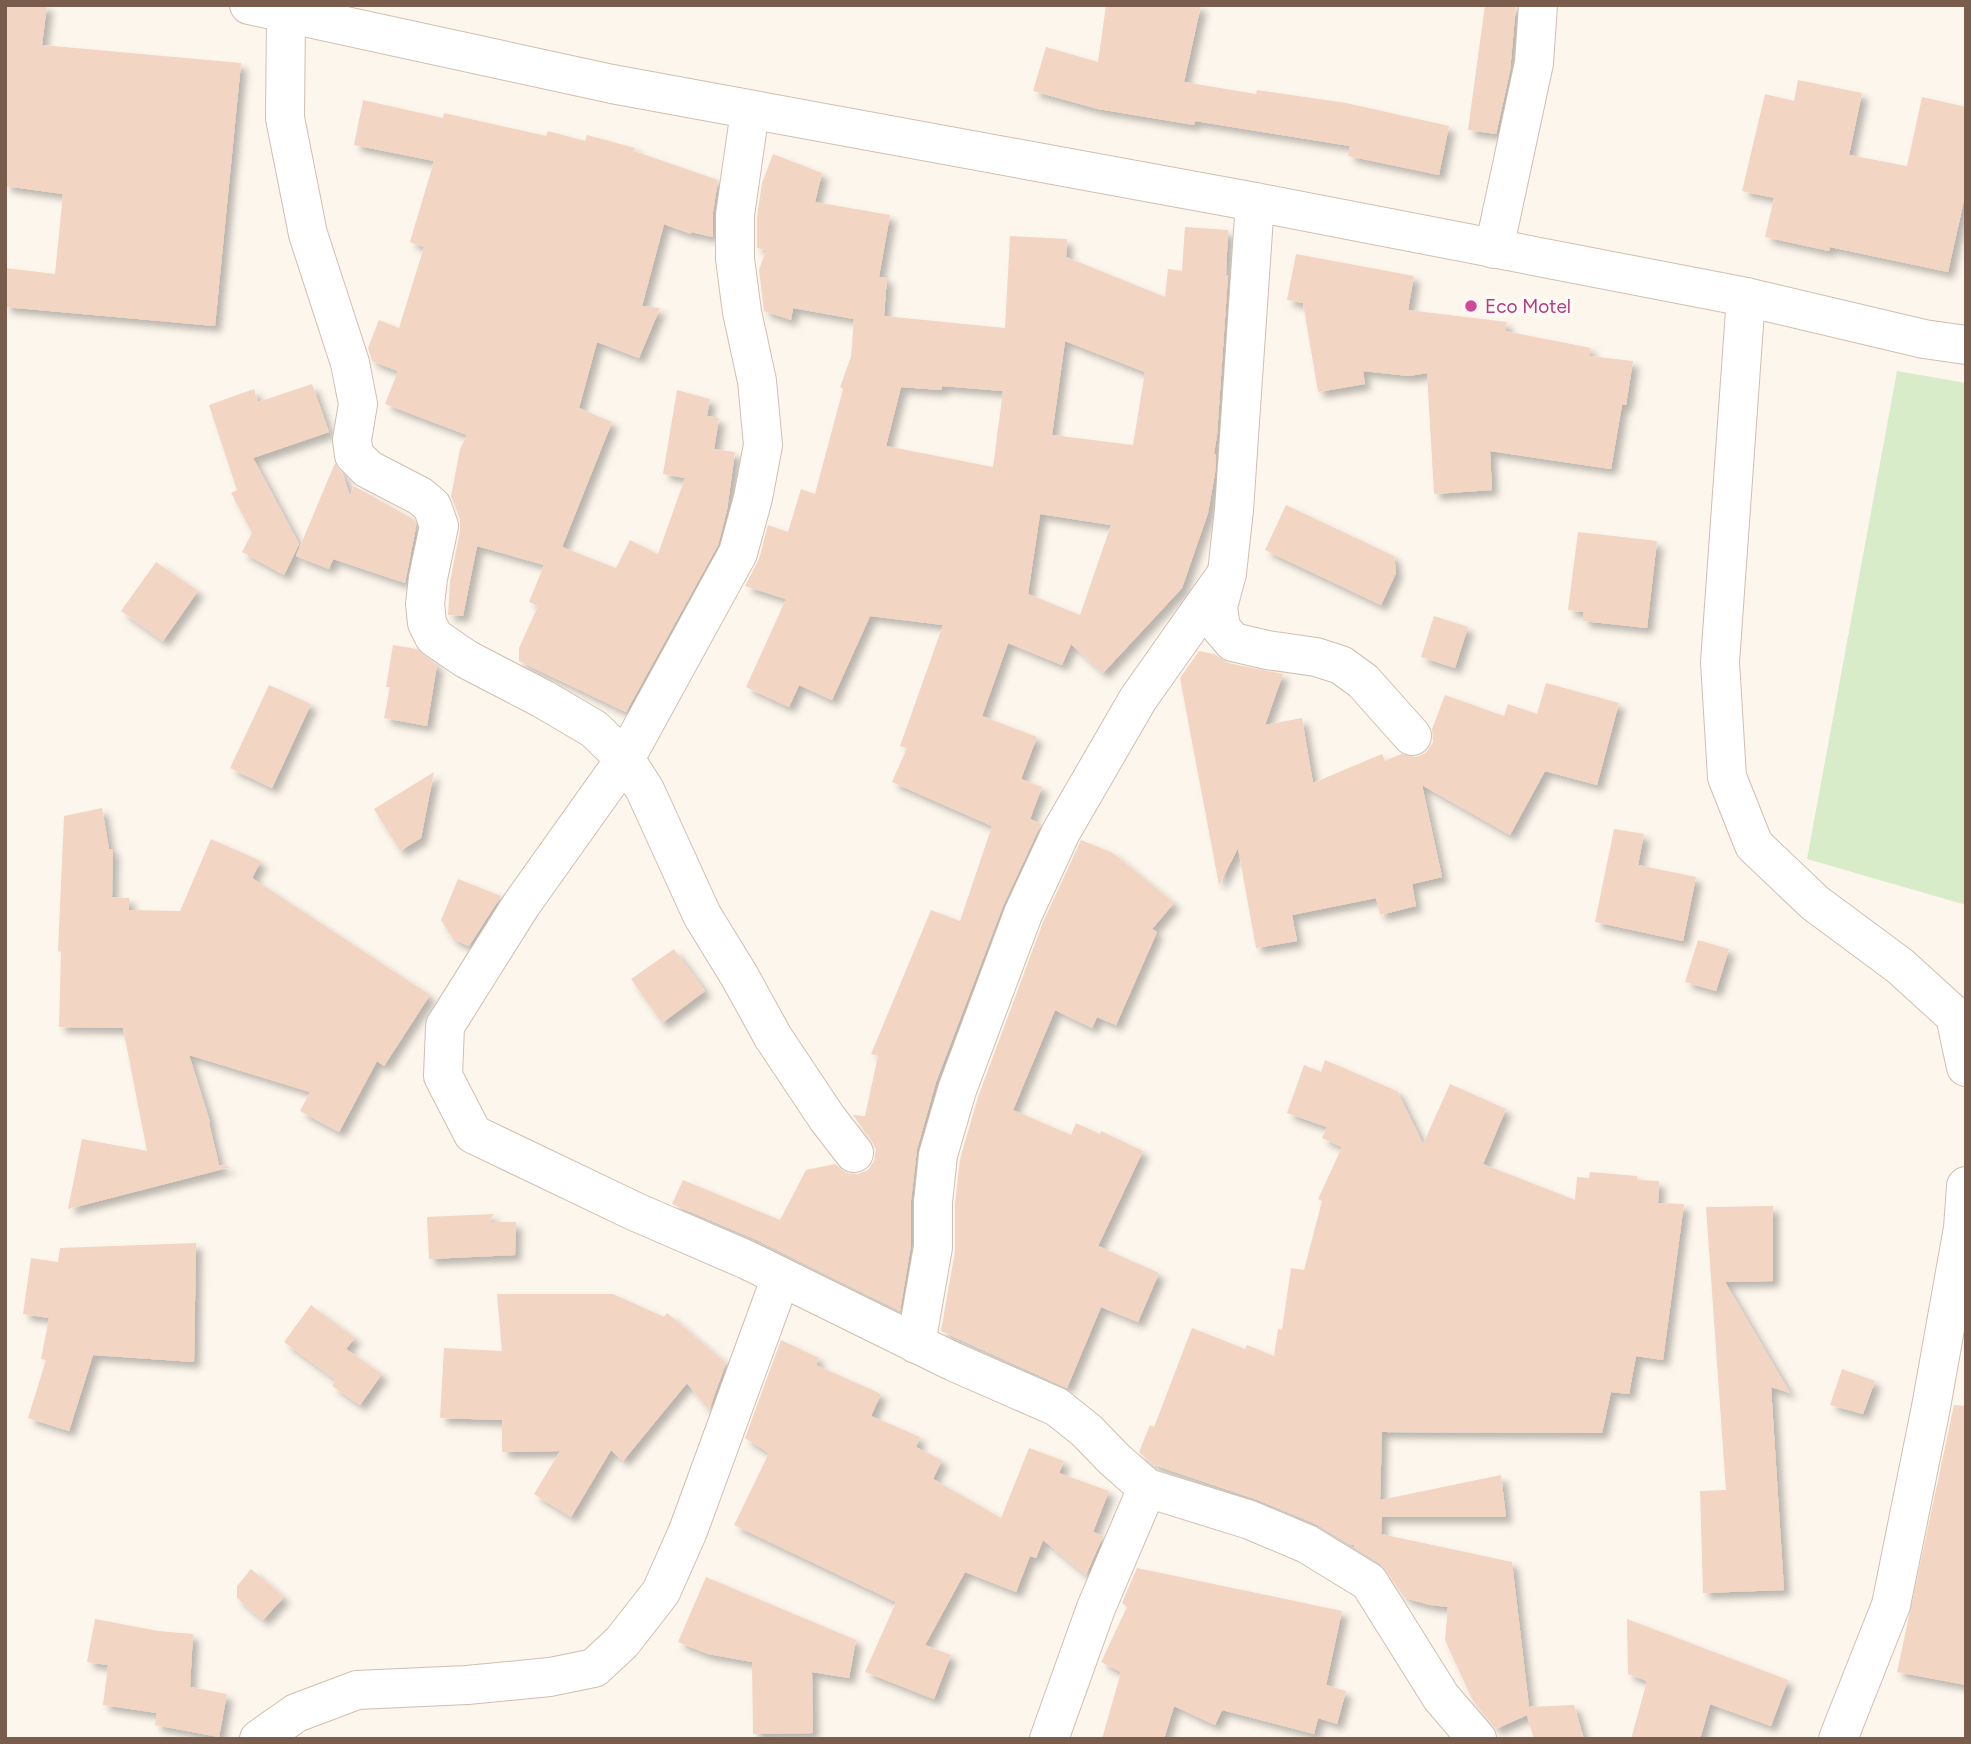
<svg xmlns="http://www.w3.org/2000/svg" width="1971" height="1744" viewBox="0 0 1971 1744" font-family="Figtree,sans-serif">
<defs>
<filter id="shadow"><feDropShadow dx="6" dy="6" stdDeviation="3.5" flood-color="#0004"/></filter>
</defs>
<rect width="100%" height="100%" fill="#fdf6ec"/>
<path fill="#d8ecc9" d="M1897,371L1966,383V905L1807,859Z"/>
<g fill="#f3d5c3" fill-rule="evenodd" filter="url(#shadow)">
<path d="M5,5H47L42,45L241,63L215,326L5,307V268L55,274L63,194L5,186Z"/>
<path d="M1106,5H1201L1184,82L1256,94L1257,90L1346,103L1449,126L1439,175L1348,156L1350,146L1195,121L1194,125L1098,109L1033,91L1046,47L1098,62Z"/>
<path d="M1485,5H1516L1510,71L1496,134L1468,130Z"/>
<path d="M1798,80L1862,93L1849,155L1907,166L1922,97L1966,107V191L1948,272L1830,247L1829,251L1765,237L1774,198L1742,191L1765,94L1794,101Z"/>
<path d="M363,100L443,118L444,113L546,136L548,131L585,141L587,135L635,148L634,151L718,180L713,212V237L691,232V234L664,224L642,306L660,308L639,358L597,342L579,408L612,422L562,547L616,568L630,540L658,554L685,478L663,474L677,390L710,399L707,416L719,418L714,449L735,452L727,510L718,545L626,712L519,661V648L538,606L529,602L544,565L477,546L463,616L448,615L450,582L460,530V519L451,496L460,449L467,435L385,404L398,371L372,361L368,348L379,320L399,328L424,247L410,242L434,161L354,145Z"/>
<path d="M773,154L822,173L815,202L890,215L879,277H887L884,316L1005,328L1010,236L1067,239L1066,257L1165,297L1168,269L1182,271L1185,227L1228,230L1226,275H1228L1217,435L1214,454L1216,455L1215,473L1208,513L1182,588L1103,673L1071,644L1062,665L1008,643L982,716L1037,737L1021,779L1042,787L1030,819L1041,824L1003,906L936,1082L917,1149L911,1200V1245L900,1311L757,1240L672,1204L683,1180L780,1220L806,1170L835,1164L846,1173L858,1174L868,1170L874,1161L876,1149L871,1140L853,1115L865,1116L878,1056L871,1054L931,910L960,921L992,826L892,782L907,748L900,746L943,625L870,616L832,700L799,685L789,707L746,687L786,599L745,586L759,559L768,525L788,532L801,489L815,494L843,389L840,387L851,357L854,319L793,308L791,320L764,311L759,270L766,250L757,248V217L762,183ZM1065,341L1145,372L1133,445L1052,435ZM942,386L1003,391L993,467L886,446L901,387L941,390ZM1040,514L1111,525L1080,615L1028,594Z"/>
<path d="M1296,254L1414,276L1408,310L1507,322L1505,331L1591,348L1589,356L1633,361L1626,405H1622L1611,469L1490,451L1492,490L1434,494L1427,373L1409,376L1363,371L1365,384L1318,392L1303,303L1287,300Z"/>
<path d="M312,384L329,432L253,458L299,544L284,575L242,552L252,533L231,493L237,490L209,405L254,389L258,402Z"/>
<path d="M335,463L343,475L350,496L354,486L413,519L416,527L405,583L333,559L329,569L296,556Z"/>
<path d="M1286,505L1394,556L1396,573L1381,605L1265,550Z"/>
<path d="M1578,532L1657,541L1647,628L1583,621V612L1568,610Z"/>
<path d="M156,562L198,591L163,641L121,611Z"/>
<path d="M1434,616L1468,627L1455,668L1421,657Z"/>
<path d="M393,645L417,649L437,665L427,726L384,718L390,687H386Z"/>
<path d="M1199,651L1214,654L1228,663L1283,674L1265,725L1302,718L1313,783L1382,754L1385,761L1401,754L1416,757L1426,753L1433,742L1432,729L1445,695L1504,716L1508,704L1537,714L1546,683L1619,703L1597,785L1545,771L1510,835L1422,785L1442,877L1412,884L1416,906L1380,915L1376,898L1292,915L1297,941L1256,948L1238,848L1219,885L1180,678Z"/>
<path d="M269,685L311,704L272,788L230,768Z"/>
<path d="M434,772L421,838L400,851L374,809Z"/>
<path d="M102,808L109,849H113L112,897L129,898V910L180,911L211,839L261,861L252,878L430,995L384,1066L377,1061L339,1132L300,1111L310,1092L189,1055L210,1122L209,1123L219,1165L231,1167L68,1209L82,1139L147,1151L123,1028L59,1027L61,952L58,951L64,816Z"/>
<path d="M1614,829L1644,834L1638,865L1696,877L1683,941L1595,922Z"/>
<path d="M1081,840L1113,853L1174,903L1152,929L1157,932L1116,1025L1097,1017L1092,1028L1055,1010L1013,1110L1071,1135L1076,1123L1100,1134L1101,1131L1143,1151L1098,1246L1159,1273L1138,1322L1101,1307L1067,1388L941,1331L955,1251V1203L960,1159L978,1097L1043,922Z"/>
<path d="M458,879L501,896L469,946L453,939L441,920Z"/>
<path d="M1698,940L1729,949L1716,991L1685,982Z"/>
<path d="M674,949L705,991L662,1023L631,979Z"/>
<path d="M1325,1060L1397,1091L1423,1144L1450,1084L1506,1109L1483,1164L1575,1200L1577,1177L1589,1178L1590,1172L1637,1176V1180L1659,1181L1658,1203L1684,1204L1663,1360L1636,1356L1629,1394L1611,1392L1602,1433L1382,1432L1380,1500L1501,1475L1506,1517H1382L1381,1534L1512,1562L1529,1707L1574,1705L1584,1739H1534L1527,1715L1496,1729L1473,1701L1445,1640L1448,1607L1430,1605L1405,1598L1381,1564L1354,1547V1545H1351L1316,1524L1258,1500L1154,1465L1139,1452L1150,1425L1154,1427L1192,1328L1245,1349L1247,1345L1274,1356L1278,1329L1282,1330L1291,1268L1304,1270L1322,1201L1318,1199L1342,1147L1322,1138L1327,1127L1287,1113L1304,1065L1321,1072Z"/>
<path d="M1773,1206V1281L1725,1282L1790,1393L1771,1387L1784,1590L1703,1593L1700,1491L1726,1490L1706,1207Z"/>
<path d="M494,1214L489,1222H516L515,1255L429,1259L427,1217Z"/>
<path d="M196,1243L194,1362L93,1355L69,1431L28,1418L46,1360L41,1359L49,1318L23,1314L31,1258L58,1262L60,1248Z"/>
<path d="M497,1294H613L664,1317L667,1313L726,1363L709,1410L687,1383L623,1461L611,1450L571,1517L534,1494L560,1451L502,1452V1420L440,1418L444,1348L502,1351Z"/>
<path d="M311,1305L355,1338L346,1349L382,1374L360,1405L332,1386L336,1380L284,1342Z"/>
<path d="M781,1340L819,1358L816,1365L881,1394L871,1416L920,1437L916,1447L942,1460L933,1479L1001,1518L1029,1448L1064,1461L1059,1473L1109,1491L1093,1532L1103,1536L1086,1575L1043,1540L1036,1558L1030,1556L1016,1592L965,1572L925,1645L951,1655L934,1699L865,1672L896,1602L734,1525L769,1453L745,1438Z"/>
<path d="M1842,1369L1875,1381L1863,1414L1830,1405Z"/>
<path d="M1954,1405L1966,1406V1685L1897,1672Z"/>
<path d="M1137,1568L1342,1611L1326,1685L1346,1691L1337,1724L1318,1718L1314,1734L1222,1710L1215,1725L1174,1706L1164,1739H1102L1121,1672L1101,1662L1127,1607L1122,1603Z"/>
<path d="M251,1569L284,1597L263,1620L237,1598V1586Z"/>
<path d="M706,1577L856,1640L849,1678L812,1672L813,1733L753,1734L752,1662L708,1654L678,1642Z"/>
<path d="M95,1619L158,1631L193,1634L190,1687L227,1694L219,1737L155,1725L157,1713L103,1705L108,1665L87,1662Z"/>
<path d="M1627,1619L1788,1680L1771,1726L1710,1704L1700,1739H1631L1647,1681L1628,1674Z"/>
</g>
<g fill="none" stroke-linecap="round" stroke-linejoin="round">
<g stroke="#d1beb0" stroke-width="40">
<g id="minor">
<path d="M249,5L612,84L1255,202L1746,297L1924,339L1966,345"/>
<path d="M286,14L285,118L308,234L350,363L358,404L352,440L354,455L368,469L420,496L432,506L439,526L428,578L425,604L427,623L434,637L466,659L543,699L594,729L625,759L645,790L702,915L740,977L773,1037L827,1118L854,1153"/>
<path d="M750,111L735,215V259L742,312L757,381L763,445L753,498L738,553L625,759L521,905L445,1026L443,1076L473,1134L636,1212L747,1260L954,1362L1057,1407L1087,1431L1114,1459L1147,1488L1250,1520L1307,1544L1369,1582L1441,1697L1477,1739"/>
<path d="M1255,202L1234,510L1227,573L1218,607L1221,628L1233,642L1267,650L1316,657L1341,665L1363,681L1412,736"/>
<path d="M1494,249L1534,63L1538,5"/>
<path d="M1746,297L1720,662L1727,777L1754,845L1815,903L1900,966L1955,1016L1966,1067"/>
<path d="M916,1344L933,1247V1202L938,1155L957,1090L1023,914L1061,832L1138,699L1227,573"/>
<path d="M259,1739L296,1713L357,1690L467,1685L550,1677L594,1668L622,1642L661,1592L688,1531L781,1277"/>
<path d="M1049,1739L1096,1608L1147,1488"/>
<path d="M1838,1739L1891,1605L1931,1407L1963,1228L1966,1186"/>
</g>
</g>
<use href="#minor" stroke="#fff" stroke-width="38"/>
</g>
<circle fill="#d1479c" stroke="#fffaf3" stroke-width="2.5" cx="1471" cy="306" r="7"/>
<g text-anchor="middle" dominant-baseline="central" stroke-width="7" stroke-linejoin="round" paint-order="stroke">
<g font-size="19" fill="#b23c85" stroke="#fffaf3" text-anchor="start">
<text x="1485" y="306">Eco Motel</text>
</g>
</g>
<rect width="1971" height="1744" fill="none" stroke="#7a5c4d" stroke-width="14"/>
</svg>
